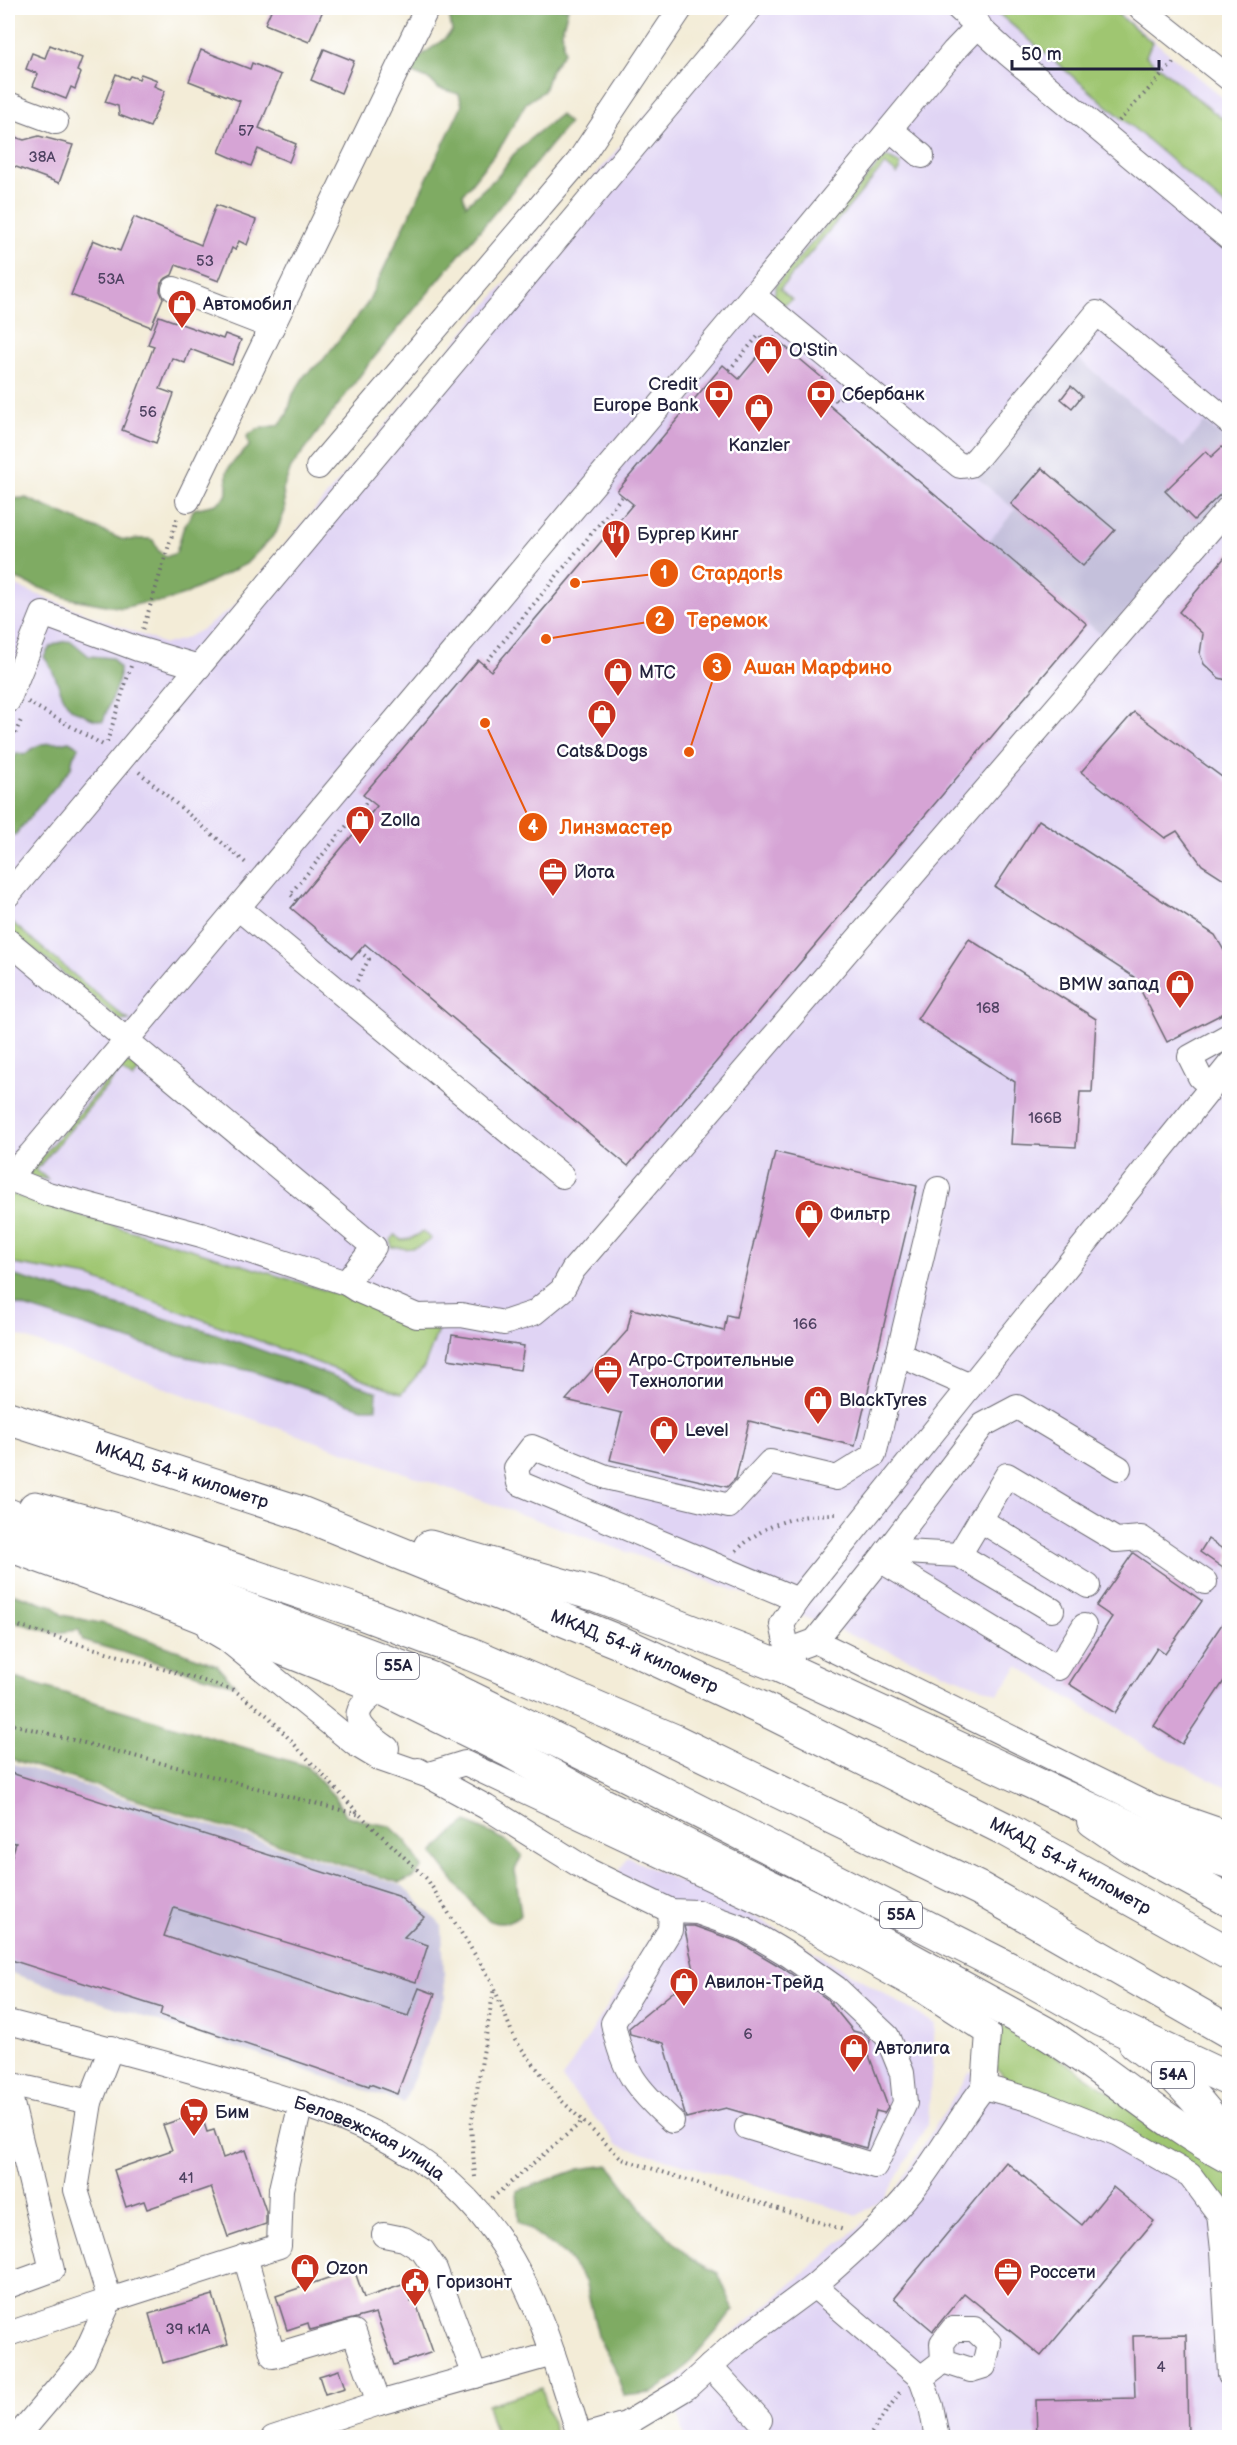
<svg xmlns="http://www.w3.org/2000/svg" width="1237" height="2445" viewBox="0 0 1237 2445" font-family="'Balsamiq Sans',sans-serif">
<rect width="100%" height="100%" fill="#fff"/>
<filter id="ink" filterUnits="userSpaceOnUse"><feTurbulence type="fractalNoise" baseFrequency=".0167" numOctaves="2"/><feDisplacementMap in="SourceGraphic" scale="12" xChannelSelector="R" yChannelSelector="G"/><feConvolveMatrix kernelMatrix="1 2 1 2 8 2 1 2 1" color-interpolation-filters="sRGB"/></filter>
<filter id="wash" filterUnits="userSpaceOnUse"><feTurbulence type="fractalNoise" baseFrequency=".008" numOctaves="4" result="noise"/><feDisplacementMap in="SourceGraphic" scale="24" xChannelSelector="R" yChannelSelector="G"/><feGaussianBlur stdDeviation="1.35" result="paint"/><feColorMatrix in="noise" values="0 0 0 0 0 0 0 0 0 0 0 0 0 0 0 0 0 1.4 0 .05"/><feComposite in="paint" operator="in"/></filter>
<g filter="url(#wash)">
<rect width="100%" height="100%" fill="#f3ecd7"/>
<g fill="#e0d4f4">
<path d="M736,8H1114L1229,103V1788L1150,1750L1018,1666L998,1694L759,1599L8,1332V583L165,644L184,639L203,629L232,608Z"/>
<path d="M627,1857L765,1922L935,2024L928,2123L885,2198L858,2215L618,2145L562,2079L663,1917L609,1891Z"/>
<path d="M970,2071L1195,2169L1230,2246L1229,2437H685L670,2387L887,2203Z"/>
</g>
<g fill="#c4c0db">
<path d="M1075,356L1183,447L1205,422L1229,443V489L1104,637L989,541L1015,510L975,476Z"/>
<path d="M8,1762L403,1886L442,1926L445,1997L404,2103L8,1972Z"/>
</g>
<g fill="#9fc671" stroke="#607456" stroke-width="1.5">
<path d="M992,8H1110L1152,42L1146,56L1221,118L1229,113V209Z"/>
<path d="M887,157L900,164V170L897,174L885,164L780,289L792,300L784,305L779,304L774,296L776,285L882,160Z"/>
<path d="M8,919L124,1017L129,1020L121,1021L8,928Z"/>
<path d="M133,1063L141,1067L133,1079L121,1070L36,1170L49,1180L29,1176L31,1169L120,1065Z"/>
<path d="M8,1193L380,1307L438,1330L424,1367L401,1394L89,1277L8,1263Z"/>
<path d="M423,1232L431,1239C419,1249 408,1250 392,1247L390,1240L395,1235L401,1240L410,1239Z"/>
<path d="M993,2020L1050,2052L1230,2173L1229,2226L1223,2205L1004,2077L995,2066L991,2022Z"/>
<path d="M542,2388L556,2437H497L487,2405Z"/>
</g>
<g fill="#7fab63" stroke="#50664f" stroke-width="1.5">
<path d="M448,8H568L562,31L564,52L551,70L544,91L526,103L503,143L463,194L466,205L499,175L513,155L531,138L560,115L569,123L368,365L291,468L283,489L285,511L276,533L246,564L184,595L163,602L143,603L122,608L67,598L8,576V499L26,498L121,539C133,542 141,536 153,540L158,550L166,557L176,553L183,529L194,509L216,504L226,496C228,489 226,479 227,472C230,462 243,454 249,446L247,436L257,429L279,425L287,415L293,394L305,375L323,360L367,304L462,105L459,94L438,88L430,80L410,72C418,50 438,49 452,31Z"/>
<path d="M71,641L89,656L112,658L119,667V679L103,721C94,720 92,719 85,715C81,712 75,712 72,709C60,699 57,672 44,657C50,644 57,642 71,641Z"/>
<path d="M69,741L79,747L73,757L71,768L15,835H8V770L17,753L24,755C45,737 47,747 69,741Z"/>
<path d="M8,1274L205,1330L377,1392L376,1408H362L251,1371L178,1355L8,1302Z"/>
<path d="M8,1592L53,1606L62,1615L105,1624L217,1665L235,1685L83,1641L79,1630L54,1633L8,1620Z"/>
<path d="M8,1676L306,1766L334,1796L345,1815L367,1822L390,1826L407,1842L422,1868L413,1877L400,1883L8,1758Z"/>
<path d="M467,1822L505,1840L522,1855L515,1870L521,1915C512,1920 504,1925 493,1922C479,1918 444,1867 433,1853L455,1831Z"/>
<path d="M609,2165L646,2215L692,2260L718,2273L734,2310L678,2375L652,2393L624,2396L614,2366L599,2340L585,2281L566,2256L519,2221L517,2191L579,2169Z"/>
</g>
<g id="blocks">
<g fill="#d6a4d5">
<path d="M272,8H324L309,42L265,24Z"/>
<path d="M50,45L82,58L77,71L81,73L75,89L71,87L66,99L33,86L38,74L26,69L32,53L45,58Z"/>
<path d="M324,49L354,61L341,93L311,80Z"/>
<path d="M201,50L250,69L252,63L281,75L259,128L296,144L289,162L258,149L251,166L219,152L240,101L189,81Z"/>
<path d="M116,74L128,79L130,76L139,79L141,74L157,80L154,86L165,91L150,127L119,115L118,106L105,102Z"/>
<path d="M8,135L24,140L39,136L73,145L59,183L8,164Z"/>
<path d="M216,205L256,220L247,245L239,241L235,250L232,248L219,281L176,265L172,275L166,278L161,283L160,291L163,298L151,327L71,295L93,240L120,251L134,217L201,245Z"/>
<path d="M159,316L223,339L225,334L241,340L232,365L190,349L185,363L172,358L160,389L174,394L156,443L122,430L154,346L148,344Z"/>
<path d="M774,337L827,382L816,394L1087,624L628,1166L365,944L352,959L291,908L377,806L363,795L478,660L491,671L633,504L617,491L723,365L739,379Z"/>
<path d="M1071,386L1082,396L1072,408L1061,399Z"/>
<path d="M1222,447L1230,454V485L1194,520L1165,491L1206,451L1211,457Z"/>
<path d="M1042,468L1115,530L1083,566L1011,504Z"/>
<path d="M1230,551V681L1219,678L1204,664L1200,654L1203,634L1179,612Z"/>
<path d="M1134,712L1230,783V883L1202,865L1177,831L1165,838L1081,772Z"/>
<path d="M1039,820L1215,935L1230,961V1010L1167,1042L1134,977L995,887Z"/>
<path d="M969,939L1096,1019L1092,1092H1080L1076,1147L1011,1144L1015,1082L917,1019Z"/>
<path d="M775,1152L917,1186L855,1446L749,1421L736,1478L727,1487L610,1460L622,1413L566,1400L627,1331L632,1309L724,1331L727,1315L736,1317Z"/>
<path d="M452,1335L524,1346L520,1370L448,1359Z"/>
<path d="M1208,1539L1230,1554L1223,1568L1200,1552Z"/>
<path d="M1133,1553L1202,1601L1165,1654L1157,1648L1115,1713L1069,1684L1112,1617L1096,1606Z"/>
<path d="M1230,1612V1672L1182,1744L1154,1726Z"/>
<path d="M8,1772L398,1896L424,1917L404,1937L428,1945L416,1982L174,1908L164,1936L408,2016L419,1988L435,1994L397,2094L370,2084L369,2086L160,2015L162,2008L8,1959V1868L16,1843L8,1842Z"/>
<path d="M684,1926H694L739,1942L781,1967L827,1999L853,2031L864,2034L870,2040L867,2050L888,2107L884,2113L876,2111L866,2148L726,2108L686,2118L664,2043L630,2034L629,2028L695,1974Z"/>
<path d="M187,2117L190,2124L203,2120L207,2132L214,2130L223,2158L245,2150L266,2211V2224L228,2237L211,2187L147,2209L144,2201L126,2207L114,2170L172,2150L163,2125Z"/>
<path d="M1006,2162L1082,2225L1113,2187L1154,2221L1041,2356L964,2293L933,2331L894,2298Z"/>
<path d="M354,2269L364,2298L405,2284L411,2302L415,2300L433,2352L394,2365L376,2313L310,2330L308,2323L287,2330L276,2296Z"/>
<path d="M213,2295L228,2344L163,2363L149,2314Z"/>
<path d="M1186,2335L1188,2438H1037L1036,2400L1135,2398L1133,2336Z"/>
<path d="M339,2370L345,2388L325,2394L319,2376Z"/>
</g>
</g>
</g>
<g filter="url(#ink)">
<use href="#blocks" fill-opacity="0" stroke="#6b6972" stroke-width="1.5"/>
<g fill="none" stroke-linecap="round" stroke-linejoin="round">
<g stroke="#6b6972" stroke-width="26">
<g id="minor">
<path d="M958,8L1007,53L1230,239"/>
<path d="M1141,8L1230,79"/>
<path d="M8,104L56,122"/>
<path d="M890,129L922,156"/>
<path d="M174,289L272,327"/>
<path d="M753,295L960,466L970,465L978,457L1097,313L1230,423"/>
<path d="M318,467L578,162L681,8"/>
<path d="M188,500L427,8"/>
<path d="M8,701L43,614L138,649L199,667"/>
<path d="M8,895L750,8"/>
<path d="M238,908L562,1176"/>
<path d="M8,941L374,1247L346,1283"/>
<path d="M1211,1086L1200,1077L1190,1057L1230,1035"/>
<path d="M8,1177L30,1155L757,290L954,51L979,25"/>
<path d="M8,1178L48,1194L201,1235L346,1283L357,1290L417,1316L461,1315L504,1323L534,1313L562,1290L573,1270L1230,506"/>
<path d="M898,1354L961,1382L969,1388"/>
<path d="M980,1520L1088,1586"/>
<path d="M887,1551L959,1555L1052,1610"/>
<path d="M959,1555L1007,1475L1116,1540L1141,1538L1205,1582"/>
<path d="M880,1560L1058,1668L1084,1626"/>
<path d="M798,1600L519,1483L516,1468L532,1447L606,1477L729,1506L770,1462L837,1478L874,1455L938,1189"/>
<path d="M209,1629L226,1639L355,1744L380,1759L426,1775L465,1763L773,1908L923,1991L988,2033L984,2087"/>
<path d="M815,1641L1152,1807L1230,1834"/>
<path d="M788,1651L815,1641L880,1560L983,1425L1017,1407L1119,1468"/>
<path d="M780,1666L788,1651L782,1624L798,1600L1230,1064"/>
<path d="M383,1689C343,1712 357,1727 387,1748"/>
<path d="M418,1770L486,1807L589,1871L671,1911L697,1912L745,1929L789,1955L836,1988L887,2036L902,2073L905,2103L875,2166L747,2127"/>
<path d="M671,1911L670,1930L613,2023C623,2072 636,2088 672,2121"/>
<path id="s1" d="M8,2022C74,2039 140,2056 205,2075C321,2108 437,2138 505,2248C541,2306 559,2372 580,2438"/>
<path d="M8,2084L90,2102"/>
<path d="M8,2087L52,2270L8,2286"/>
<path d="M384,2235L404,2239L422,2250L435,2269L475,2376"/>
<path d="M245,2256L273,2356L354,2332L379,2403"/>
<path d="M814,2286C849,2255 883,2226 913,2189C939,2157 958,2119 984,2087L1035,2101L1118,2134L1190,2175L1219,2214L1223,2250L1230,2374"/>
<path d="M8,2334L110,2300L76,2190L90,2102L111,2048"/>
<path d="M710,2366L760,2420"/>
<path d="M921,2378L943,2361L971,2370L984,2366L989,2343L974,2329H953L942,2343L943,2361"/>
<path d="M580,2437L626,2424L686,2388L730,2348L814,2286L921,2378L931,2406L937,2438"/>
<path d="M16,2438L83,2359L110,2300L279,2246L281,2189L301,2103"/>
<path d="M273,2438L379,2403L553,2354"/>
</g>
</g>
<g stroke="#6b6972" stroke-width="34">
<g id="major">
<path d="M8,1545L172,1605L383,1689L511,1752L601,1803L847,1924L1046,2033C1109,2072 1164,2123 1230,2158"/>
<path d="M1093,1821L1131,1847L1230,1901"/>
<path d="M1135,2044C1173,2071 1202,2104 1230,2143"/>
</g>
</g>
<g stroke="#6b6972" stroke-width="35">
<g id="highway">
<path id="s2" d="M8,1418L301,1513L621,1643L772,1713L1007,1830L1230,1954"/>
<path d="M35,1508L112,1529L351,1609L471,1654L675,1741L980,1889L1230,2032"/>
<path d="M8,1515L105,1556L432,1679L617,1770L1029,1979L1102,2020L1230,2080"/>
<path d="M430,1547L597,1595L780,1666L1142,1833L1230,1862"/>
</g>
</g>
<g stroke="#6b6972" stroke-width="4" stroke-dasharray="1.5 4.5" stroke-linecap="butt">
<path d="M1119,121L1175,61"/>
<path d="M729,370L759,335L769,343"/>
<path d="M821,388L837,401L843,394"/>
<path d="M143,629L178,516"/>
<path d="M484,665L623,495"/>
<path d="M28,702L105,746"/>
<path d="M107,742L131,666"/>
<path d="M8,750L22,718"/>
<path d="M139,772L247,864"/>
<path d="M297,900L290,894L369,799"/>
<path d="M357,981L369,959L359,951"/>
<path d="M736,1551C766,1522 798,1514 839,1514"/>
<path d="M8,1623L234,1690L268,1716L360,1815L427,1879L491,1980L515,2040L562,2101L622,2159L844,2230"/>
<path d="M8,1723L360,1815"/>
<path d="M475,2177L471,2126L494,1988"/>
<path d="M492,2198L583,2121"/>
<path d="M382,2438L397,2433L398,2438"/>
<path d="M868,2438L902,2389"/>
</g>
<use href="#minor" stroke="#fff" stroke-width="24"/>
<use href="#major" stroke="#fff" stroke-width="32"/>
<use href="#highway" stroke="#fff" stroke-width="33"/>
</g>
</g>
<defs>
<g id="shop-pin" transform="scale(1.5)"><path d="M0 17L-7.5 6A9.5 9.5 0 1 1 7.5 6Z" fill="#c8321e" stroke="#fff"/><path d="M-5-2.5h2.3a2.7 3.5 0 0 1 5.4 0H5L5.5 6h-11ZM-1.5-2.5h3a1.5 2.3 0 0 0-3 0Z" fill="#fff"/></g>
<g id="bank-pin" transform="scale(1.5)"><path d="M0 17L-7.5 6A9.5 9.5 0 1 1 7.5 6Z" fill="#c8321e" stroke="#fff"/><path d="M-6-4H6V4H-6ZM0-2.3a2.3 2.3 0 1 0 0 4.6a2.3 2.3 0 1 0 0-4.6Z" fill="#fff"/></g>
<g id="restaurant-pin" transform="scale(1.5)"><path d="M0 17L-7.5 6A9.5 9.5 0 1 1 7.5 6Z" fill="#c8321e" stroke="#fff"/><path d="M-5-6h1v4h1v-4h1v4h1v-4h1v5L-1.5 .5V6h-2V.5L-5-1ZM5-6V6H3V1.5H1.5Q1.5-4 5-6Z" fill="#fff"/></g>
<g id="office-pin" transform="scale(1.5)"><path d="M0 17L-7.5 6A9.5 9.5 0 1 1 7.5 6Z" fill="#c8321e" stroke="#fff"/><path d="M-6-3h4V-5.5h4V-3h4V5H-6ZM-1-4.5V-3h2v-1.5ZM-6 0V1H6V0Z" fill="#fff"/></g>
<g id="supermarket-pin" transform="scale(1.5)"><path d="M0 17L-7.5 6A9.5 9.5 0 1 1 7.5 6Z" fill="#c8321e" stroke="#fff"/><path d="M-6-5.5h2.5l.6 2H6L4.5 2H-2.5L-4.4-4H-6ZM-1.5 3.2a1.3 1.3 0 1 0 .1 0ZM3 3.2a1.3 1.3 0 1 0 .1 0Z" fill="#fff"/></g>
<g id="civic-pin" transform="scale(1.5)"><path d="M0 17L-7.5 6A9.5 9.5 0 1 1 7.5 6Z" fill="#c8321e" stroke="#fff"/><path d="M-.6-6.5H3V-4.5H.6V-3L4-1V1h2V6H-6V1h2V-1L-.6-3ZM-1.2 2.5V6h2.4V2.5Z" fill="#fff"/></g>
</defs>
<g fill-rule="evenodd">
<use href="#shop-pin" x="182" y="304"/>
<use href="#shop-pin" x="768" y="350"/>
<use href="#bank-pin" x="719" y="394"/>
<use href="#bank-pin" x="821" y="394"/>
<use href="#shop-pin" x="759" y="408"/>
<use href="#restaurant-pin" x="616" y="534"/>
<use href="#shop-pin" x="618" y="672"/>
<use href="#shop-pin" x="602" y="714"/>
<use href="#shop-pin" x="360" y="820"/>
<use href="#office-pin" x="553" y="872"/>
<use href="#shop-pin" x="1180" y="984"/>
<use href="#shop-pin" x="809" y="1214"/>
<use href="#office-pin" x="608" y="1370"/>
<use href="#shop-pin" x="818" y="1400"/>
<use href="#shop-pin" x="664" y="1430"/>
<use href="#shop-pin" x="684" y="1982"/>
<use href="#shop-pin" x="854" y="2048"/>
<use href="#supermarket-pin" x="194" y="2112"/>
<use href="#shop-pin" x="305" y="2268"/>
<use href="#office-pin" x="1008" y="2272"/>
<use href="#civic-pin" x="415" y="2282"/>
</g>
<g text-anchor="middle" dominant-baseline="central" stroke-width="5" stroke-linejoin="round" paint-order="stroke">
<g font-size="15" fill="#4f4262">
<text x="246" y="131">57</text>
<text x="42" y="157">38А</text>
<text x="205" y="261">53</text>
<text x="111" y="279">53А</text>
<text x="148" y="412">56</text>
<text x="988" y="1008">168</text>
<text x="1045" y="1118">166В</text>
<text x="805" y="1324">166</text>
<text x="748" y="2034">6</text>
<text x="186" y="2178">41</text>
<text x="188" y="2329">39 к1А</text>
<text x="1161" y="2367">4</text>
</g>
<g fill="#fff" stroke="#646476" stroke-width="1.5">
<rect x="377" y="1653" width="42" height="26" rx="4.5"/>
<rect x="880" y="1902" width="42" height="26" rx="4.5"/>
<rect x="1152" y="2062" width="42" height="26" rx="4.5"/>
</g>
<g font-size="16" font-weight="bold" fill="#22223b">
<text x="398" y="1666">55А</text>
<text x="901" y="1915">55А</text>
<text x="1173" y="2075">54А</text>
</g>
<g font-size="18" fill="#22223b" stroke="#fff" text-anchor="start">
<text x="203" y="304">Автомобил</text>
<text x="789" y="350">O'Stin</text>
<text x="698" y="384" text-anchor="end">Credit<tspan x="698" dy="21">Europe Bank</tspan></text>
<text x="842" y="394">Сбербанк</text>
<text x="759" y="445" text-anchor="middle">Kanzler</text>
<text x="637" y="534">Бургер Кинг</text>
<text x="639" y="672">МТС</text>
<text x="602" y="751" text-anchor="middle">Cats&amp;Dogs</text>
<text x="381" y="820">Zolla</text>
<text x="574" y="872">Йота</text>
<text x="1159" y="984" text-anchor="end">BMW запад</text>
<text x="830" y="1214">Фильтр</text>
<text x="629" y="1360">Агро-Строительные<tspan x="629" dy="21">Технологии</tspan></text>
<text x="839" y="1400">BlackTyres</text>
<text x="685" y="1430">Level</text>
<text x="705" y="1982">Авилон-Трейд</text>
<text x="875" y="2048">Автолига</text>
<text x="215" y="2112">Бим</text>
<text x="326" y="2268">Ozon</text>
<text x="1029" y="2272">Россети</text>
<text x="436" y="2282">Горизонт</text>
</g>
<g font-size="18" fill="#22223b" stroke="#fff">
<text stroke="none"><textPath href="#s2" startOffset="183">МКАД, 54-й километр</textPath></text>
<text stroke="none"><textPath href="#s2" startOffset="669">МКАД, 54-й километр</textPath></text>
<text stroke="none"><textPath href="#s2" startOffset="1155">МКАД, 54-й километр</textPath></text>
<text stroke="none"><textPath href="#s1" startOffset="381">Беловежская улица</textPath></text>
</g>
</g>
<path fill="none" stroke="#e8590c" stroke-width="2" d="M575 583L664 573M546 639L660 620M689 752L717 667M485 723L533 827"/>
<g fill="#e8590c" stroke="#fff" stroke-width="2">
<circle cx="575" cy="583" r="6"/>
<circle cx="546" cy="639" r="6"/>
<circle cx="689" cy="752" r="6"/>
<circle cx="485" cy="723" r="6"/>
<circle cx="664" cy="573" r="15"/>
<circle cx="660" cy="620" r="15"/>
<circle cx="717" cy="667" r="15"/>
<circle cx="533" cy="827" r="15"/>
</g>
<g font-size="18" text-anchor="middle" font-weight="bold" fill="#fff">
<text x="664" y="579">1</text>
<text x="660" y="626">2</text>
<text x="717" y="673">3</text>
<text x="533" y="833">4</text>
</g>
<g font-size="20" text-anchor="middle" font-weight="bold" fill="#e8590c" stroke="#fff" stroke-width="5" stroke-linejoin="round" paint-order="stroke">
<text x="737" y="580">Стардог!s</text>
<text x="727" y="627">Теремок</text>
<text x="818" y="674">Ашан Марфино</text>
<text x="616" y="834">Линзмастер</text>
</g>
<rect width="1237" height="2445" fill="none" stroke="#fff" stroke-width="30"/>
<path d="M1012 60v9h147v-9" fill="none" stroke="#22223b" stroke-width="3"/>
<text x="1021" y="60" font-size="18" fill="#22223b" stroke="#ffffff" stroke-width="4.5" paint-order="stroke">50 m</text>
</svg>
